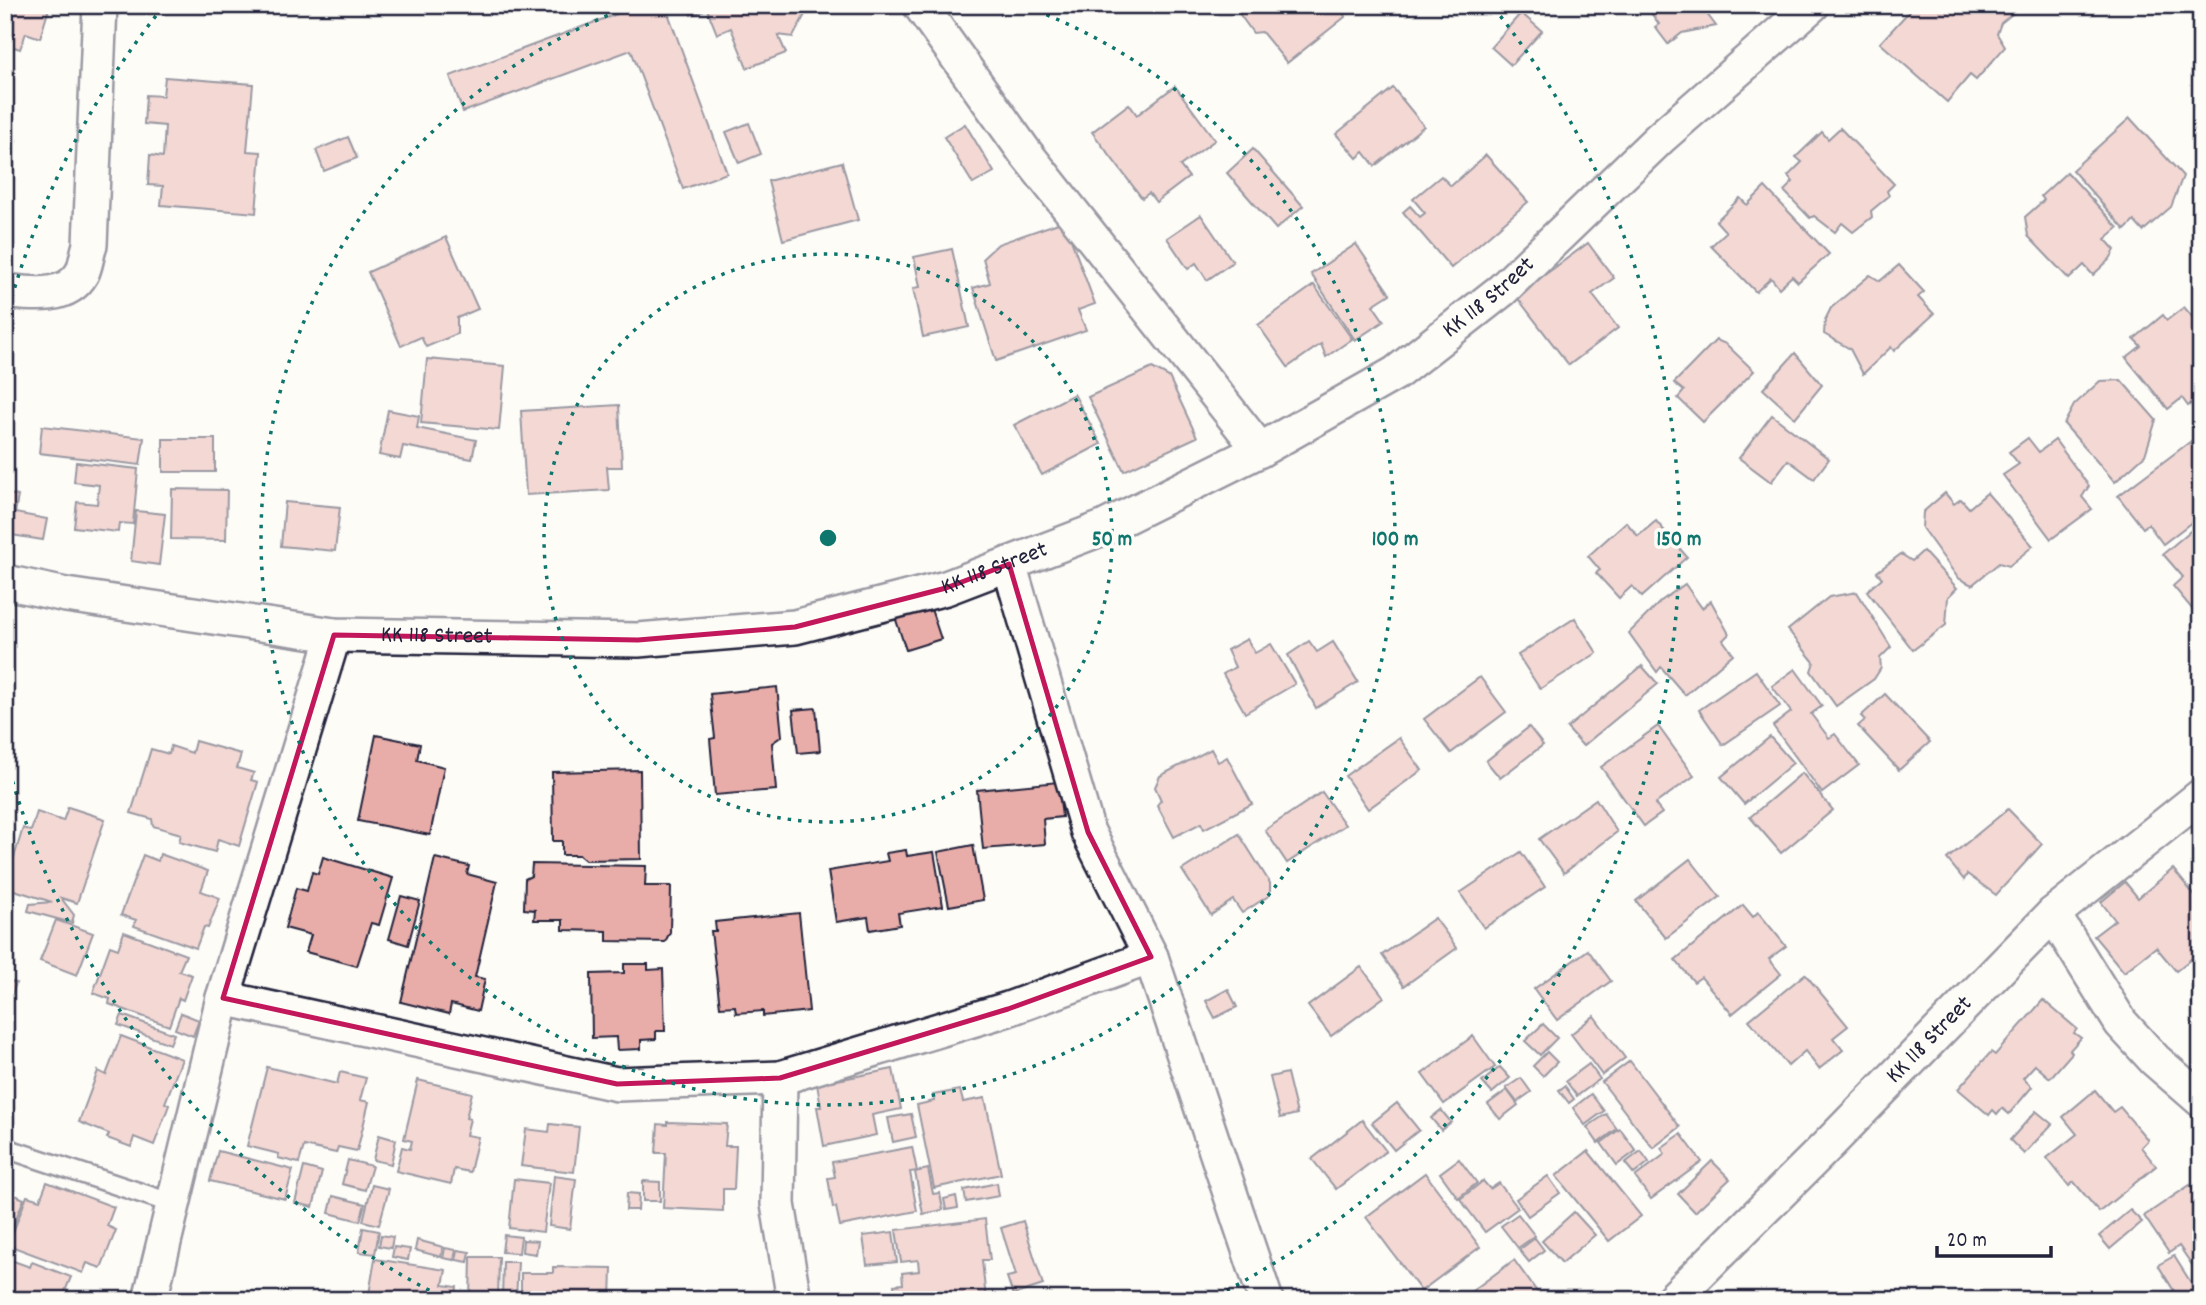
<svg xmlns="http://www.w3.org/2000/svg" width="2206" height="1305" viewBox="0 0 2206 1305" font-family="Dekko,sans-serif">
<rect width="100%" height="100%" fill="#fdfcf7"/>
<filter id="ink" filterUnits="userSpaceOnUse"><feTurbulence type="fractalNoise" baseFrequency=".0143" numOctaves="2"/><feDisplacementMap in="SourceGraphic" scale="14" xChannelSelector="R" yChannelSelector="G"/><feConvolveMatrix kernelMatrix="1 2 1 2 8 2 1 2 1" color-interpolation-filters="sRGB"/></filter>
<g filter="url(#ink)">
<g fill="#e8ada9" stroke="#22223b" stroke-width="2">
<path d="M5,5H50L40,38L26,33L20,49L5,44Z"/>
<path d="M641,5H665L727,173L683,189L631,50L463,112L450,76Z"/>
<path d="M687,5H810L793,37L778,35L786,53L747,68L731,28L717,34L707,9L691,15Z"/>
<path d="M1233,5H1341L1345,17L1287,63L1262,32L1253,33Z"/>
<path d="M1645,5H1700L1716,26L1682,33L1668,44L1655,27L1659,24Z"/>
<path d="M1915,5H2021L2022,6L2001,23L1997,34L2005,47L1976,80L1970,75L1947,102L1880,43Z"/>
<path d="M1521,13L1542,31L1511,65L1491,47Z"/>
<path d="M165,77L253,84L247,151L261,152L256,213L161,205L163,186L148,185L150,155L163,157L165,126L144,124L146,95L163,96Z"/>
<path d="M1175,86L1215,140L1180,166L1189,177L1156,202L1149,193L1142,198L1092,132L1129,104L1137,115Z"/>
<path d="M1393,88L1424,126L1375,166L1364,152L1357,158L1336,134Z"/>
<path d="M2130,118L2183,176L2171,207L2143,231L2134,221L2125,230L2072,170Z"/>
<path d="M749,123L761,154L739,163L726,132Z"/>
<path d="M965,124L994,172L973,184L944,137Z"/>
<path d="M1840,128L1894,184L1887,191L1889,196L1871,211L1872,217L1853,232L1842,223L1835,232L1814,216L1810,218L1784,191L1793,182L1788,176L1802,162L1796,157L1822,132L1828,139Z"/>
<path d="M348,137L357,158L324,171L316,150Z"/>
<path d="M5,138L16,140L9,174L5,173Z"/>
<path d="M1253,149L1303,206L1276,229L1227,173Z"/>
<path d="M1486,155L1528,202L1451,268L1403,212L1410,206L1420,217L1425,213L1413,199L1441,176L1451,186Z"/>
<path d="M842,162L858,220L783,240L768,181Z"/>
<path d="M2067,172L2118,228L2105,239L2115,250L2110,259L2093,275L2084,265L2069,279L2028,236L2025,217L2044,200L2041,196Z"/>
<path d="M1765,187L1829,254L1798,282L1792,276L1779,288L1771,278L1756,292L1711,246L1726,232L1716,221L1740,198L1747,205Z"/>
<path d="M1201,215L1233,262L1207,280L1196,263L1188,269L1167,238Z"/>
<path d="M1064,221L1095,304L1078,310L1086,330L996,361L973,288L990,283L983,258L998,244Z"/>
<path d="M446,237L478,309L457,318V334L426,347L421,337L401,346L368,272Z"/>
<path d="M1588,243L1614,278L1592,294L1618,328L1569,365L1516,296Z"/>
<path d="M1356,244L1390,294L1373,305L1384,321L1355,340L1311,274Z"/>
<path d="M952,249L969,327L923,337L913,288L920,287L914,257Z"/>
<path d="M1899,265L1924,292L1918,297L1934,314L1894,351L1891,347L1863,374L1850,349L1824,334L1825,320L1831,308L1870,275L1880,281Z"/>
<path d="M1314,285L1352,339L1326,357L1321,344L1288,367L1258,325Z"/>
<path d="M2184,307L2201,327V406L2195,400L2188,406L2182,398L2168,409L2126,358L2141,346L2134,339L2163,315L2167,320Z"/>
<path d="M1716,340L1726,344L1754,371L1703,422L1678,398L1684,391L1674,383Z"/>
<path d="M1795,353L1822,385L1795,418L1763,389Z"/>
<path d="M427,359L505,366L499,430L421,423Z"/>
<path d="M1152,368L1169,377L1197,437L1124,471L1088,397Z"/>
<path d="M2121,380L2156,420L2145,455L2115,482L2064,424L2074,405L2100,381Z"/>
<path d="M1074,394L1101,444L1042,475L1014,425Z"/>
<path d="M619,405L622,467H607L609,490L526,495L521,411Z"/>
<path d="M388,410L419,416L417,428L476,440L472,459L403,446L400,459L379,455Z"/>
<path d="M1772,415L1829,459L1814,479L1788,460L1771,482L1739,458Z"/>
<path d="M42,426L144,438L140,465L39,453Z"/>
<path d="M2028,438L2039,452L2055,440L2089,486L2082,497L2092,509L2051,539L2003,475L2019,464L2009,452Z"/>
<path d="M2195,438L2201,445V515L2163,544L2148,524L2143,528L2118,496Z"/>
<rect x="163" y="439" width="52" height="33"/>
<path d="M76,462L138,469L133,524L119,523L118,532L74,527L77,502L97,504L99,485L74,482Z"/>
<path d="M172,489L227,490L226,540L171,539Z"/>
<path d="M5,493L18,496L15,513L47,519L43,540L5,534Z"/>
<path d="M1945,493L1954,504L1961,499L1969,508L1987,493L2033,546L2009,566L1999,563L1972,585L1958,578L1922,528L1923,512Z"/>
<path d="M285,502L340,507L335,551L281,546Z"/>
<path d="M136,511L165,514L159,565L131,561Z"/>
<path d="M1656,521L1687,557L1642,597L1632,586L1619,598L1596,573L1600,570L1588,556L1626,522L1638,536Z"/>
<path d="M2201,522V612L2197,615L2173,586L2183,577L2163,554Z"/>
<path d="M1923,551L1957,588L1948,597L1946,625L1913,650L1867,591L1882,578L1877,572L1901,554L1912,561Z"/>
<path d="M1685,584L1702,608L1711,601L1729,634L1723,640L1733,654L1685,695L1661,667L1657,672L1629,633L1661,601Z"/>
<path d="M1857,592L1891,647L1880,658L1881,668L1874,679L1836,706L1811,671L1814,662L1788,630L1829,597Z"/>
<path d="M930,606L941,639L906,650L895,617Z"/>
<path d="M1575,618L1597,653L1540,689L1518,655Z"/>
<path d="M1247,639L1255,653L1271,644L1295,684L1245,713L1223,674L1235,667L1227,650Z"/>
<path d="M1309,641L1317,652L1333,642L1358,682L1316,708L1288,655Z"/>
<path d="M1642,666L1658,684L1583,746L1567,728Z"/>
<path d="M1795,669L1822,706L1811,714L1829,738L1835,734L1859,765L1822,793L1773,726L1791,712L1772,686Z"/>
<path d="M1756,671L1780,706L1723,745L1699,710Z"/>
<path d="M1480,677L1506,712L1451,753L1424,719Z"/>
<path d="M777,687L782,736L772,743L776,790L715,795L710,739L715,738L710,694Z"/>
<path d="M1885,694L1930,742L1899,770L1858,726L1865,720L1861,716Z"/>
<path d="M816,708L820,751L798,753L793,710Z"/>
<path d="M1658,726L1694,776L1655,804L1662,813L1644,826L1601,767Z"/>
<path d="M1529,727L1543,745L1500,778L1486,761Z"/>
<path d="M376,735L420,744L417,760L444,767L430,835L358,821Z"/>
<path d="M1770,737L1793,763L1744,804L1721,777Z"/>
<path d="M1399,738L1422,770L1368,809L1345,776Z"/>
<path d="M195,741L241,754L237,768L254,773L251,780L258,782L239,846L218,839L215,852L179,842L181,834L153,826L152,819L131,813L151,749L169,754L171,746L192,753Z"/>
<path d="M1211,749L1218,762L1227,757L1252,804L1204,829L1201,823L1174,837L1157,805L1161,800L1155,787L1160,776Z"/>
<path d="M640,770L641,859L585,860L579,855H562V841H553L552,772Z"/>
<path d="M1802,773L1833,810L1781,853L1750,817Z"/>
<path d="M1058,782L1062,817L1043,819L1045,844L983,849L977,790Z"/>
<path d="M1322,792L1345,825L1287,863L1265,830Z"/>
<path d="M1596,799L1617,832L1564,873L1539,839Z"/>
<path d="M68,807L105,819L77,903L61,898L74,915L72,923L28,911L30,904L52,902L5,887L23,828L31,831L37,812L63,821Z"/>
<path d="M2008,809L2042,844L1996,895L1967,874L1964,880L1947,859Z"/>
<path d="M1239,834L1270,883V895L1242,913L1233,900L1211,915L1182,870Z"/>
<path d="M973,845L983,900L949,906L938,852Z"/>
<path d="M906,850L907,856L934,852L943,906L898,913L900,925L870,930L868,917L836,922L828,871L888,861L886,853Z"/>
<path d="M1521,852L1545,887L1484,928L1460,893Z"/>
<path d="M160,854L208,871L201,891L220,898L208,928L204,927L196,948L134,926L136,920L121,915L143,855L158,861Z"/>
<path d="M323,857L393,878L379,925L371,923L357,966L306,952L311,935L285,928L296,888L307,891L312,872L318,874Z"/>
<path d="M435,858L469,866L467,874L497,882L475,977L485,979L478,1011L451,1004L449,1014L401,1002Z"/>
<path d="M1690,859L1720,897L1666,938L1636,901Z"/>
<path d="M532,864L646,866L645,886H671L670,932L665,942L607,941V931L563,930V920H534L535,910L524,909L525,879L531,876Z"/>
<path d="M2173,869L2195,896L2201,892V951L2176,971L2156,947L2124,972L2094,936L2115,920L2101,902L2125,882L2138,898Z"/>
<path d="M401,896L420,901L408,945L389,939Z"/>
<path d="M1743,905L1753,917L1758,912L1786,946L1769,959L1781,974L1732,1014L1701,977L1694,982L1675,960Z"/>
<path d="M799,913L809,1011L763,1016V1011L736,1013L735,1006L720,1007L711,931H716L715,922Z"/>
<path d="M1435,918L1457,948L1404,986L1382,955Z"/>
<path d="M56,920L93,933L77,975L40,961Z"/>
<path d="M124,932L186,955L179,971L192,975L183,1000L179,998L169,1026L109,1004L110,999L93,993L110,946L118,949Z"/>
<path d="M1588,950L1611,981L1557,1020L1534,989Z"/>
<path d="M624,964H648V970L663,969L665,1031H656V1039L641,1040V1049L617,1050L616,1037L592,1038L591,974L624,973Z"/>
<path d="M1361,967L1384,997L1331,1036L1308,1006Z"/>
<path d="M1805,974L1848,1026L1833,1038L1843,1050L1819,1069L1805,1051L1788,1066L1749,1020Z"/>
<path d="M5,979L16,983L5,1013Z"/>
<path d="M1228,989L1237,1007L1215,1018L1206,1001Z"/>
<path d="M2201,997V1015L2192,1004Z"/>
<path d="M2043,1000L2077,1029L2074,1033L2081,1038L2070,1050L2072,1053L2050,1078L2035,1065L2023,1078L2032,1087L2009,1114L2002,1108L1997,1114L1993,1110L1989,1115L1958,1089L1991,1052L1995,1055Z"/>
<path d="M181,1013L199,1020L193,1036L175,1029Z"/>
<path d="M122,1015L174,1034L170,1044L118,1025Z"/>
<path d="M1594,1016L1625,1058L1602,1075L1571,1034Z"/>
<path d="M1543,1024L1557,1038L1540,1055L1525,1041Z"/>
<path d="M121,1036L182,1059L165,1103L169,1105L154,1145L134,1137L131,1147L107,1138L109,1134L79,1122L98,1071L106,1075Z"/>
<path d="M1473,1036L1495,1067L1444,1104L1422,1074Z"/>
<path d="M1547,1052L1557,1062L1543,1076L1533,1066Z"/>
<path d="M1630,1061L1680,1127L1653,1148L1602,1082Z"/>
<path d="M1589,1064L1600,1079L1577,1096L1566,1081Z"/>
<path d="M267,1067L337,1084L340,1072L366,1078L360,1100L369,1102L357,1151L338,1147L336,1153L304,1146L299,1163L278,1158L279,1154L247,1146Z"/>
<path d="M1500,1067L1510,1078L1492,1093L1482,1082Z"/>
<path d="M893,1069L901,1109L872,1115L876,1135L824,1146L817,1107H821L817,1084Z"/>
<path d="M1287,1073L1297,1114L1280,1118L1270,1077Z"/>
<path d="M1521,1078L1531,1092L1517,1102L1506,1088Z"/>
<path d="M418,1080L472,1093L466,1118L470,1119L466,1135L478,1137L470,1172L454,1169L451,1184L396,1171L402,1147L410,1149L412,1141L404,1139Z"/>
<path d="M1565,1086L1574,1099L1569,1103L1559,1090Z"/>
<path d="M960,1090L963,1102L985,1098L1001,1174L934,1188L917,1105L934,1101L933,1095Z"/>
<path d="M1507,1090L1518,1105L1500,1119L1488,1104Z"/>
<path d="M2095,1090L2113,1112L2120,1107L2148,1140L2141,1147L2156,1166L2099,1212L2074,1182L2069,1186L2047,1158L2077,1134L2063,1117Z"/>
<path d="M1591,1094L1604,1111L1585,1125L1573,1108Z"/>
<path d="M1397,1103L1419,1130L1394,1150L1372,1123Z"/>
<path d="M1441,1110L1451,1122L1441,1130L1431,1118Z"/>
<path d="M2036,1111L2052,1124L2024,1154L2010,1140Z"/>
<path d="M911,1114L916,1137L893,1142L888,1118Z"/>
<path d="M1606,1114L1617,1129L1598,1143L1587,1127Z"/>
<path d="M1362,1120L1386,1151L1336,1189L1312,1159Z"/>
<path d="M667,1122L727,1124L725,1146H736L734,1189H723V1211L663,1208L666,1153H656L658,1124L667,1125Z"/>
<path d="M550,1124L579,1127L574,1172L521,1166L526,1129L549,1132Z"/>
<path d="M1620,1129L1636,1151L1617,1165L1601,1143Z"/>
<path d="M1681,1134L1702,1162L1651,1199L1635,1177L1665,1154L1661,1148Z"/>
<path d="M379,1135L396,1140L391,1164L373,1160Z"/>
<path d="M912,1147L917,1171L910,1172L917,1211L840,1226L836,1207L833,1208L828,1178L835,1177L832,1162Z"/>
<path d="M218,1151L293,1170L285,1199L210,1181Z"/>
<path d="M1588,1151L1641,1216L1609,1241L1556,1176Z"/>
<path d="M1641,1151L1649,1162L1634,1174L1625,1163Z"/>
<path d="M1459,1159L1477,1183L1458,1198L1440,1173Z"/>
<path d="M348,1160L372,1166L365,1190L342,1184Z"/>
<path d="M1712,1161L1730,1179L1695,1212L1678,1194Z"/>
<path d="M304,1167L322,1172L313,1207L295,1203Z"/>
<path d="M928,1169L933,1194L940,1193L943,1210L923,1214L915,1172Z"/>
<path d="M1425,1173L1480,1247L1421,1291L1366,1217Z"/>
<path d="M554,1176L576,1179L570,1229L549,1226Z"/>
<path d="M1548,1176L1560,1193L1528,1216L1516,1199Z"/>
<path d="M514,1179L549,1183L543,1232L509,1228Z"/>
<path d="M643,1181L660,1182V1201H643Z"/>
<path d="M1483,1181L1490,1189L1499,1183L1518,1208L1485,1232L1460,1199Z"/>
<path d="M47,1182L114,1207L107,1226L116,1230L101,1268L87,1263L83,1273L8,1245L27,1196L40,1200Z"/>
<path d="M997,1183L999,1196L966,1202L964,1190Z"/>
<path d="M372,1185L389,1189L379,1225L363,1221Z"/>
<path d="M2190,1185L2194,1191L2201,1186V1278L2179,1246L2169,1253L2144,1216Z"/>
<path d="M627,1193L639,1194L638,1210H626Z"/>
<path d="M13,1194L24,1199L9,1236L5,1234V1212Z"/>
<path d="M333,1196L365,1204L360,1221L329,1213Z"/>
<path d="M956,1196L958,1208L946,1210L944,1199Z"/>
<path d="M2130,1210L2142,1222L2110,1249L2099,1236Z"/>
<path d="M1574,1212L1595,1235L1562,1263L1542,1241Z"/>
<path d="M1518,1214L1535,1236L1518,1248L1501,1226Z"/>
<path d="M985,1219L990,1260H982L986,1300H896L894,1285L903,1284L902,1273L919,1271L918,1260L901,1262L896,1230Z"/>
<path d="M1023,1221L1043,1285L1013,1295L1007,1277L1016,1275L1001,1228Z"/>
<path d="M363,1228L379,1231L375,1254L359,1252Z"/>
<path d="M893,1232L897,1262L867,1265L863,1236Z"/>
<path d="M381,1235L393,1237L391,1248L379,1246Z"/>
<path d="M504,1235L521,1237L519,1253L502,1252Z"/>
<path d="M1535,1238L1544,1250L1529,1262L1519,1250Z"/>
<path d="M417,1240L443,1247L441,1257L415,1250Z"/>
<path d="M523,1240L538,1241L536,1254L522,1252Z"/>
<path d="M394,1247L410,1249L408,1260L392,1257Z"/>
<path d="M445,1248L456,1250L454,1260L443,1258Z"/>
<path d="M458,1250L470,1252L468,1262L456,1260Z"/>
<path d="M2174,1256L2195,1289L2179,1299L2158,1265Z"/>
<path d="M471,1257H499L498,1300H470Z"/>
<path d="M5,1258L30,1267L32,1262L71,1277L63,1296L73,1300H5Z"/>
<path d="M375,1259L446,1270L443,1285L457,1287L455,1300H368Z"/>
<path d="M1514,1260L1543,1300H1460Z"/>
<path d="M503,1262H518L516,1300H502Z"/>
<path d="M553,1267L612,1268L611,1300H521V1273H553Z"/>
</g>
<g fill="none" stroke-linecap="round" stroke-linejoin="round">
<g stroke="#22223b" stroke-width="23">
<path id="service" d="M5,1148L174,1204"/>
</g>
<g stroke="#22223b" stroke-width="38">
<g id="minor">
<path d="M920,5L1024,151L1260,450"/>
<path d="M5,291C31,294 67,300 82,273C86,265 87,253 90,245L100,5"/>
<path d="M1009,564L1088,832L1151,957L1266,1300"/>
<path id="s1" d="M5,582L66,595L334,635L638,640L795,627L946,588L1103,528L1260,450L1396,373L1502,290L1660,138L1812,5"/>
<path d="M2053,914L2121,1023L2155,1060L2201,1100"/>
<path d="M223,998L617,1084L780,1078L1008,1009L1151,957"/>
<path d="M780,1078L778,1204L794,1300"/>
<path d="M150,1300L223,998L334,635"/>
<path id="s2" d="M1672,1300L1827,1146L2053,914L2201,796"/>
</g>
</g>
<use href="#service" stroke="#fdfcf7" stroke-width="18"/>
<use href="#minor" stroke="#fdfcf7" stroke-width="33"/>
</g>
</g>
<path d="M0 0H2206V1305H0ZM1009,564L1088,832L1151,957L1008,1009L780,1078L617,1084L223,998L334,635L638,640L795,627L946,588Z" fill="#fdfcf7" fill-opacity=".55" fill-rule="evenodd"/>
<path fill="none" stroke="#c2185b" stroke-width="5" stroke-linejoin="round" d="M1009,564L1088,832L1151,957L1008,1009L780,1078L617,1084L223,998L334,635L638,640L795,627L946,588Z"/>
<g fill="none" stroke="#0f766e" stroke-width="3.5" stroke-dasharray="3.5 7">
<circle cx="828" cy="538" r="284"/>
<path d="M1027 7A567 567 0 1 1 629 7"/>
<path d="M448 1300A851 851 0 0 1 6 758M6 318A851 851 0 0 1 162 8M1494 8A851 851 0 0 1 1208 1300"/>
</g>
<g text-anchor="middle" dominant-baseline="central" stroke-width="7" stroke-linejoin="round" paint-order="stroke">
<g font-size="24" fill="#22223b" stroke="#fdfcf7">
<text stroke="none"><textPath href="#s1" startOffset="1570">KK 118 Street</textPath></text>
<text stroke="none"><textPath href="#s1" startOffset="1003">KK 118 Street</textPath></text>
<text stroke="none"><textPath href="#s1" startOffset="436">KK 118 Street</textPath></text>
<text stroke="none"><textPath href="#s2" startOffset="366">KK 118 Street</textPath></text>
</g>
</g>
<circle cx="828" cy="538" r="10" fill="#0f766e" stroke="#fdfcf7" stroke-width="3.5"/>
<g font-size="21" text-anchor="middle" font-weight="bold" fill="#0f766e" stroke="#fdfcf7" stroke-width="7" stroke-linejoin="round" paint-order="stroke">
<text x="1112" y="545">50 m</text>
<text x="1395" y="545">100 m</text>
<text x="1679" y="545">150 m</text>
</g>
<rect width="2206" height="1305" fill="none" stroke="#fdfcf7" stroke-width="28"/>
<rect x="14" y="14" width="2178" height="1277" fill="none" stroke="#22223b" stroke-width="2.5" filter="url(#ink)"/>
<path d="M1937 1246v10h114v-10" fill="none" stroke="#22223b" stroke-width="3.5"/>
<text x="1947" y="1246" font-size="21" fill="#22223b" stroke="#fdfcf7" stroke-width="5" paint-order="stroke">20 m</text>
</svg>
